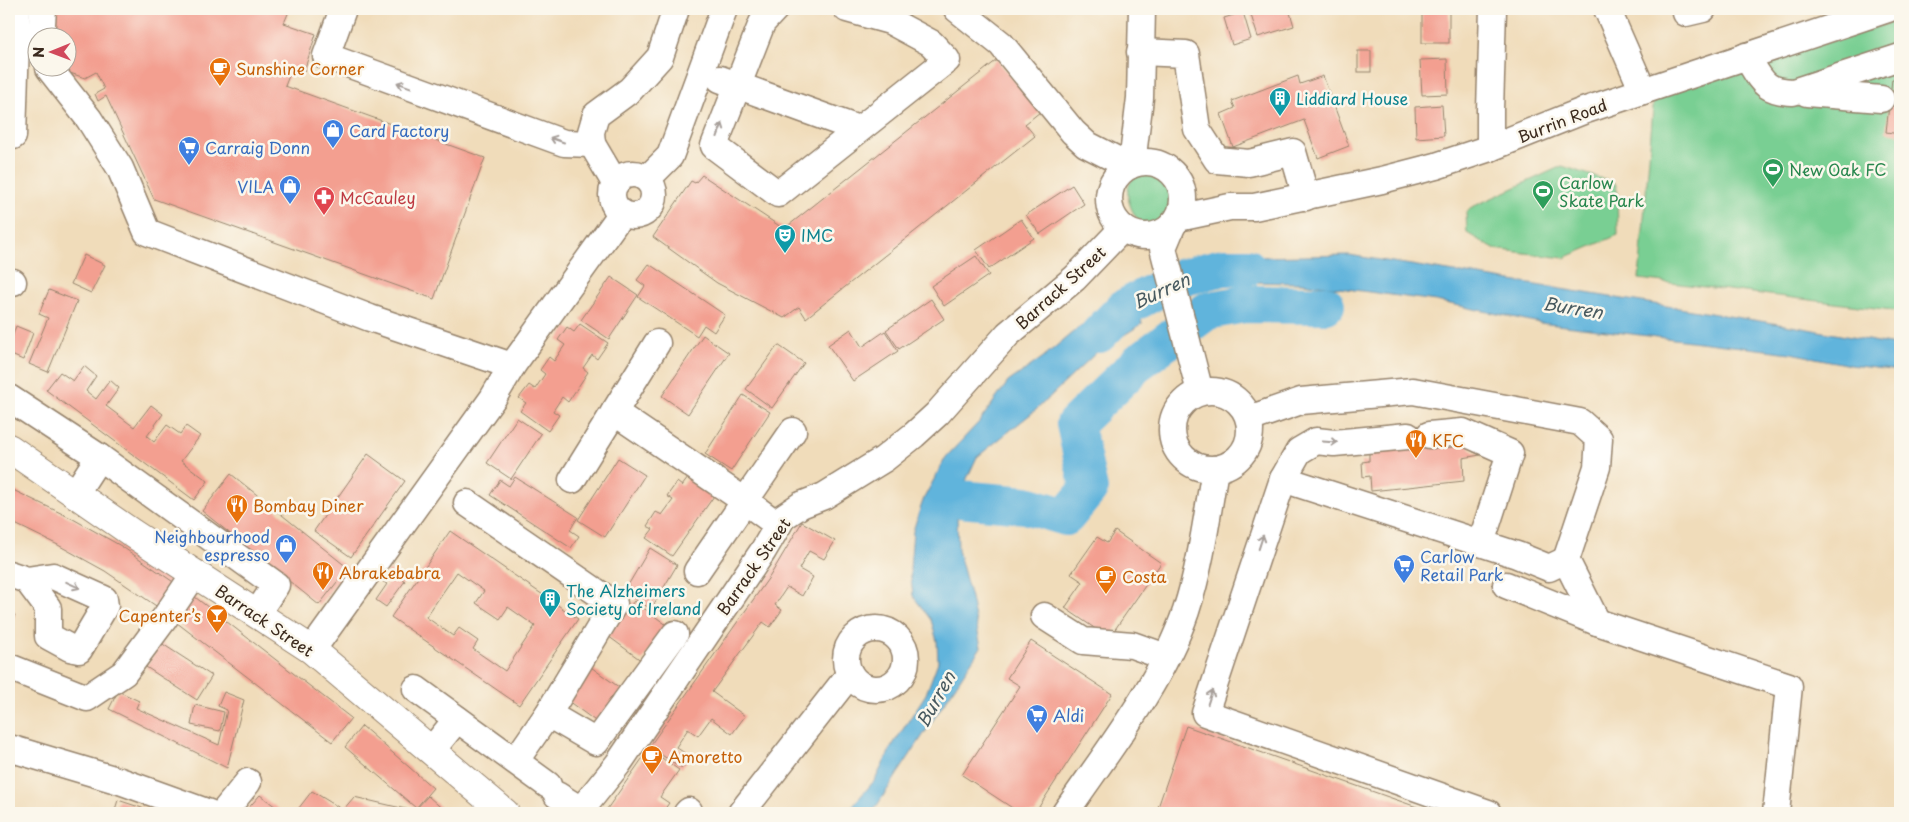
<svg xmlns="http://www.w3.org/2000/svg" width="1909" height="822" viewBox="0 0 1909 822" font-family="'Playpen Sans',sans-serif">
<rect width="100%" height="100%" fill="#fbf7ec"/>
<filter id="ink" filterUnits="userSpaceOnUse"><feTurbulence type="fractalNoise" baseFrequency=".02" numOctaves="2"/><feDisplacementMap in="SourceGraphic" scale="10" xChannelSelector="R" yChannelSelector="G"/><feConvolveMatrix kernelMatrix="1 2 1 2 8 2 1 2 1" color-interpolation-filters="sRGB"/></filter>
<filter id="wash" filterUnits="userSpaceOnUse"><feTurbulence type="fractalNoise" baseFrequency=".0096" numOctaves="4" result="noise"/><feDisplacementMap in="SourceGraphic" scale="20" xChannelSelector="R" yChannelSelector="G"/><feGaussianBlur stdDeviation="1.12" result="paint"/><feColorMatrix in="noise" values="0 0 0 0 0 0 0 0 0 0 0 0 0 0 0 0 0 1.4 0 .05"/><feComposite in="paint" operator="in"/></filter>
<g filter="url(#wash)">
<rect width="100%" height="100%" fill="#f0dcba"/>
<g fill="#79cf93" stroke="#5a7c58">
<path d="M1900,20V311L1639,279L1654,96Z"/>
<path d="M1562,166L1615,183L1617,190L1618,235L1564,258L1494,249L1467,233L1466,213L1470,208Z"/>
<path d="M1145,172C1180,171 1177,222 1155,225C1150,225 1144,223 1139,221C1126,205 1120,178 1145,172Z"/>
</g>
<g fill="#60b4dc" stroke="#4e6f7d">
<path d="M1349,255L1797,327L1900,346V371L1850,365L1791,353L1540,323L1436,301L1302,283L1244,282L1201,286L1195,263L1211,258Z"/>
<path d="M1135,291L1142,324L1098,351L1037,409L977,457L964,485L957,515L958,550L971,598L981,647L872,813H846L875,780L892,746L926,694L938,662L937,641L931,620L913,596L910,569L913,531L919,512L924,498L946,457L979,422L1008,382L1042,358L1079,327Z"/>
</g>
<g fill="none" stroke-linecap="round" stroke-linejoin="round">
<g stroke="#60b4dc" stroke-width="38">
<path d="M1099,334L1124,308L1180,278L1223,267H1247"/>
<path d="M948,498L1026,505L1066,517L1089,489L1075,424L1139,362L1207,311L1244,304L1326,305"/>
</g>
</g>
<g id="blocks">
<g fill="#f39f90" fill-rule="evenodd">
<path d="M53,9H290L284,23L316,34L304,71L292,68L285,86L485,158L434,299L154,199L106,96L98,101L95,94L104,89L96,72L85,78L64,71L63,68H68V38H49Z"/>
<path d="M1249,9H1289L1294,26L1258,37Z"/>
<rect x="1422" y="9" width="27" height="34"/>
<path d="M1243,12L1251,39L1232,45L1224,18Z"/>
<rect x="1358" y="51" width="13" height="21"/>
<path d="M1447,59L1448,94L1422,95L1420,60Z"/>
<path d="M997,60L1040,112L1025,124L1035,136L806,318L799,307L784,318L717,283L653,237L691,181L695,183L702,175L784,229Z"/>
<path d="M1298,76L1300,84L1323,76L1349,146L1318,158L1304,120L1233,147L1221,114L1235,108L1232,101Z"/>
<path d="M1892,79H1900V134L1886,132Z"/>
<path d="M1442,105L1444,136L1416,138L1415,107Z"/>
<path d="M1072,185L1084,204L1040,234L1026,215Z"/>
<path d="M1021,219L1034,238L989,269L976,250Z"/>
<path d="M84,255L105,265L91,293L71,284Z"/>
<path d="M976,256L989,275L944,306L931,286Z"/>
<path d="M649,264L725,315L714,332L704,325L697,336L638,297L645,286L637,280Z"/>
<path d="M611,277L638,295L609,339L581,320Z"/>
<path d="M49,290L77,301L48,372L29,364L48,318L39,314Z"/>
<path d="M9,298H12L9,317Z"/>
<path d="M931,299L944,319L899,349L886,330Z"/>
<path d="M580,324L608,343L597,359L592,355L583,368L588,372L568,402L562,397L553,411L559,415L548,431L520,411L526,403L519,398L529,385L535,389L545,374L540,370L549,357L554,361L565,345L558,340L567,327L574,332Z"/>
<path d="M16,326L33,333L23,360L9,354V346Z"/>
<path d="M851,329L862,347L885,331L898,351L853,381L828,345Z"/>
<path d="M703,335L729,353L688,414L662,396Z"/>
<path d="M778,345L804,363L772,408L746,389Z"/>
<path d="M84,366L96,376L86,391L96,399L110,380L119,388L106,406L134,427L151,405L163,414L147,436L154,442L167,425L180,434L186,426L200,436L181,461L208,481L194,500L46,390L60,372L73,381Z"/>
<path d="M743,395L770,412L731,471L705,454Z"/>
<path d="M517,418L541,434L511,479L487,463Z"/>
<path d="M1408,431L1465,439L1472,451L1480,455L1463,458L1464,481L1371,491L1370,476L1363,477L1362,462L1369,461V449Z"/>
<path d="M368,454L405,481L351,557L314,531Z"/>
<path d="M618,458L645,475L605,537L578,520Z"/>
<path d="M231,474L348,568L319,605L202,511Z"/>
<path d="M515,477L578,517L570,530L579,536L571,548L490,495L500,480L509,486Z"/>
<path d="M688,478L714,496L672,556L646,538L653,529L647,526L656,512L662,515L673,500L667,496L677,482L682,486Z"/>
<path d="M9,488L73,519L121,546L182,588L165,612L105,571L58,545L9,521Z"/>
<path d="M802,522L835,541L824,559L809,551L799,569L813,577L802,596L787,587L775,605L782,610L770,627L763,622L712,692L745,716L732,734L711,718L698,736L688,729L676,747L690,757L682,768L649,747L770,576Z"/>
<path d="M450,531L578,619L519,705L391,617ZM457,572L484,591L476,603L500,619L508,607L535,626L505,671L473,649L478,641L459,628L453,636L426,617Z"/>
<path d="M1115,531L1161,563L1109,638L1065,608L1083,582L1071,574L1097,537L1107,543Z"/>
<path d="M650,548L677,565L651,609L624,592Z"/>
<path d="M389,570L405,581L386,607L376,600L387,584L382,581Z"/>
<path d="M191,594L351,718L332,742L172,619Z"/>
<path d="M634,601L668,626L642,661L608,636Z"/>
<path d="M9,611L15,615L9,626Z"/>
<path d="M1031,641L1112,694L1035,813H1020L962,775L1020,686L1007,678Z"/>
<path d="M161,643L212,676L197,700L146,667Z"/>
<path d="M588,665L623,690L598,723L564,698Z"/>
<path d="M118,691L139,701L136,708L219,745L227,710L218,706L224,692L244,700L227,768L109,709Z"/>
<path d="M195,705L224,712L220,731L191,725Z"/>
<path d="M362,726L433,788L416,808L345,747Z"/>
<path d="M1186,726L1434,813H1156Z"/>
<path d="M649,749L679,770L660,797L669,803L662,813H613L607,809Z"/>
<path d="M312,791L343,810L354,797L414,811L428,796L447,813H295Z"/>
<path d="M260,795L284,813H244Z"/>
<path d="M118,800L157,813H114Z"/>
</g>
</g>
</g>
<g filter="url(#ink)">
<use href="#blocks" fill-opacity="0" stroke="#96836c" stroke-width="1"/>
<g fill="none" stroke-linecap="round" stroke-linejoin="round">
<g stroke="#96836c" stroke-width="29">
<g id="minor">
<path d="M343,9L326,56L564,143L592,144L591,132L596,115L630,90L660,57L676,9"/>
<path d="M775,9L762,23L714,146L778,194L947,60L931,43L890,21L847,9"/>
<path d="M957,9L1001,44L1073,132L1086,144L1129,166"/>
<path d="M1607,9L1643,91"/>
<path d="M1686,13L1703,9"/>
<path d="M41,38L43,9"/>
<path d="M1140,52L1186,54L1197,129L1217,160L1249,163L1293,152L1306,197"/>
<path d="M1746,56C1762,80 1762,91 1793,92L1900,57"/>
<path d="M49,68L89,119L120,168L147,232L370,318L512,366"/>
<path d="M720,79L858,129"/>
<path d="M1807,93L1881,99"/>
<path d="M13,136L17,9"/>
<path d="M592,144L615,183"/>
<path d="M1490,148V110L1493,9"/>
<circle cx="1146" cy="199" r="37"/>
<path d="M1132,164L1140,98L1142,9"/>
<circle cx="633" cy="195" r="21"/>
<path d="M647,179L670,156L724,9"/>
<path d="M1178,218L1230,207H1254L1382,180L1436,166L1490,148L1583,111L1888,9"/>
<path d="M1173,224L1163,248L1200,392"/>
<path d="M9,283L13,282"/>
<circle cx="1211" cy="430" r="39"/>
<path d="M9,398L99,457L276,585L257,613"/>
<path d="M614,412L745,501L778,525"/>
<path d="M1249,419L1301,401L1413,391L1580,422L1599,439L1597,467L1566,560L1597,622"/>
<path d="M1429,435L1463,432L1510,453L1481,543"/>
<path d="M1408,436L1334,443L1316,441L1299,451L1283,479L1205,713L1488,813"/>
<path d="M1283,479L1517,555L1549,568L1566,560"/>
<path d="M572,480L657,343"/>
<path d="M75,494L99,457"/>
<path d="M467,503L614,604L548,714L516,760"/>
<path d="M697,571L793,431"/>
<path d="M9,574L27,580L53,576L104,599L105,606L79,650L70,648L48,636V608L27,580"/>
<path d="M1506,585L1597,622L1789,686L1776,813"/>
<path d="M1044,616L1083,641L1132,645L1166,657"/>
<circle cx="876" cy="659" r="30"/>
<path d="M312,650L493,398L512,366L622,213"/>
<path d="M9,667L87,698L124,673L164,619L195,573"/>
<path d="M416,689L548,785"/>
<path d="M548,714L596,742L675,634"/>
<path d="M9,748L120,781L209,813"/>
<path d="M431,751L457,719"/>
<path d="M557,795L581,810L618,764L763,551L783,517L801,505L824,496L884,459L914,435L937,414L1008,334L1075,278L1123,228"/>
<path d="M223,813L248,782"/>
<path d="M687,813L689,811"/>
<path d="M741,813L850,674"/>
<path d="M1065,813C1108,750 1161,684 1186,611C1201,565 1207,516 1215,469"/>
</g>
</g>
<g stroke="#96836c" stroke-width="30">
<path id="major" d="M9,448L132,533L312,650L505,813"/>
</g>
<use href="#minor" stroke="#fff" stroke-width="26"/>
<use href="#major" stroke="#fff" stroke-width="28"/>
</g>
<defs><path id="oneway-shaft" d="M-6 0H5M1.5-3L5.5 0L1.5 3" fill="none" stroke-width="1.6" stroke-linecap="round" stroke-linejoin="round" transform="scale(1.25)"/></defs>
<g stroke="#a79f9a">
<use href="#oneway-shaft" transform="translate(404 85) rotate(-160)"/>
<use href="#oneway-shaft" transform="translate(720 130) rotate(-70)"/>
<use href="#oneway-shaft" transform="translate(557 140) rotate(-161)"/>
<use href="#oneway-shaft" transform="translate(1330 442) rotate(4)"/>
<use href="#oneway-shaft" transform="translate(1261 542) rotate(-72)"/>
<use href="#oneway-shaft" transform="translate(73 585) rotate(25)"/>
<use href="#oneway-shaft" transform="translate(1210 697) rotate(-72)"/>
</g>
</g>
<defs>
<g id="cafe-pin" transform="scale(1.125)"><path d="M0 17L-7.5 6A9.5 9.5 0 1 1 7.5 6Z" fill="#e8710a" stroke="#fbf7ec"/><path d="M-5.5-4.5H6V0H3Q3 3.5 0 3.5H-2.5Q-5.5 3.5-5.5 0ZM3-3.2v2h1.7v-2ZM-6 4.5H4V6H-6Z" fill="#fff"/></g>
<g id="building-pin" transform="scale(1.125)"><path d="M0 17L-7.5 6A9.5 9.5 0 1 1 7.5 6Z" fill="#0f9aa8" stroke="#fbf7ec"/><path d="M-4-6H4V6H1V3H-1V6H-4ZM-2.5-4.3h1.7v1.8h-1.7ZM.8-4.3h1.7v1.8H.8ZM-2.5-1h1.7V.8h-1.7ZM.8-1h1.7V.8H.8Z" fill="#fff"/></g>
<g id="shop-pin" transform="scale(1.125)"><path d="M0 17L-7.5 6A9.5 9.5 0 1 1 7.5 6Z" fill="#3f7fe0" stroke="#fbf7ec"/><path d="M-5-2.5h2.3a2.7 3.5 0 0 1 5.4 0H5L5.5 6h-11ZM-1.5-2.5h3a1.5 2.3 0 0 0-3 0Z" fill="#fff"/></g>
<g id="supermarket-pin" transform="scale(1.125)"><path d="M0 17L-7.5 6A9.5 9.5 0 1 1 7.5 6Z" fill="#3f7fe0" stroke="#fbf7ec"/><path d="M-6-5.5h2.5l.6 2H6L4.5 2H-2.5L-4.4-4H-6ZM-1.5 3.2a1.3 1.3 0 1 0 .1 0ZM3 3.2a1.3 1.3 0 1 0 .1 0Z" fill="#fff"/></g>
<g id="stadium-pin" transform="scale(1.125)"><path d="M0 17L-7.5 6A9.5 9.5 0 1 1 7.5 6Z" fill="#2e9e5b" stroke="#fbf7ec"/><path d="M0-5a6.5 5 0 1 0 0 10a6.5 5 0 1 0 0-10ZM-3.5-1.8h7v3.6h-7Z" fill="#fff"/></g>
<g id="pharmacy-pin" transform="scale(1.125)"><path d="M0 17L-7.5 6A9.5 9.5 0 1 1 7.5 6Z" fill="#e0444e" stroke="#fbf7ec"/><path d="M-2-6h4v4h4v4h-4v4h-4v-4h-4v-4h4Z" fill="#fff"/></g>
<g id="theatre-pin" transform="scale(1.125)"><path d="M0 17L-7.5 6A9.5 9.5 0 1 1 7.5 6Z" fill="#0f9aa8" stroke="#fbf7ec"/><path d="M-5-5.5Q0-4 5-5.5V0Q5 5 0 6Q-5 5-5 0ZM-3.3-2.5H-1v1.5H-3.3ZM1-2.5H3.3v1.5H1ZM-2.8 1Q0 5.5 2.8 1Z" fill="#fff"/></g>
<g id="restaurant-pin" transform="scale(1.125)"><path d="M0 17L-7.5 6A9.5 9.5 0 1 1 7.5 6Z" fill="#e8710a" stroke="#fbf7ec"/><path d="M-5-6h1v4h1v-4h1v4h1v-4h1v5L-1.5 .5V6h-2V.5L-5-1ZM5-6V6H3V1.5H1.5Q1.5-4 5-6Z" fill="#fff"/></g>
<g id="bar-pin" transform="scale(1.125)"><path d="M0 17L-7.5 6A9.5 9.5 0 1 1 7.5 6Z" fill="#e8710a" stroke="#fbf7ec"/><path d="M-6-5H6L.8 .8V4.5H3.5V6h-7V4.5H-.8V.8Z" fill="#fff"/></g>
</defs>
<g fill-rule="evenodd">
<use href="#cafe-pin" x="220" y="68"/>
<use href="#building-pin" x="1280" y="98"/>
<use href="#shop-pin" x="333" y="130"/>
<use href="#supermarket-pin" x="189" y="147"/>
<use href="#stadium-pin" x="1773" y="169"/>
<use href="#shop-pin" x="290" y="186"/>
<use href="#stadium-pin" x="1543" y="191"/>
<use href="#pharmacy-pin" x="324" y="197"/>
<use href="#theatre-pin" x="785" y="235"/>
<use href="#restaurant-pin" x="1416" y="440"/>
<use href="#restaurant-pin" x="237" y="505"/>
<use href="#shop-pin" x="286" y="545"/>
<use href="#supermarket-pin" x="1404" y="565"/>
<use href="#restaurant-pin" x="323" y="572"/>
<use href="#cafe-pin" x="1106" y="576"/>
<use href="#building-pin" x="550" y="599"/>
<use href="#bar-pin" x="217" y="615"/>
<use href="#supermarket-pin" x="1037" y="715"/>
<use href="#cafe-pin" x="652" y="756"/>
</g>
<g text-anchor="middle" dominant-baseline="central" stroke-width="5" stroke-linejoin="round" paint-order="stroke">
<g font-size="16" fill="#c56008" stroke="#fbf7ec" text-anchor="start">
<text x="236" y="68">Sunshine Corner</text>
<text x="1432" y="440">KFC</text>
<text x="253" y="505">Bombay Diner</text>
<text x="339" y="572">Abrakebabra</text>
<text x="1122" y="576">Costa</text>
<text x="201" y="615" text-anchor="end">Capenter’s</text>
<text x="668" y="756">Amoretto</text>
</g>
<g font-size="16" fill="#0d838f" stroke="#fbf7ec" text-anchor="start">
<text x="1296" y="98">Liddiard House</text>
<text x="801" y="235">IMC</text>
<text x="566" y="590">The Alzheimers<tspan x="566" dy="18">Society of Ireland</tspan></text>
</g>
<g font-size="16" fill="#3b2a1e" stroke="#fbf7ec">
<text transform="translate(1562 120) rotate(-21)">Burrin Road</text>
<text transform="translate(1060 287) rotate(-42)">Barrack Street</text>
<text transform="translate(753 566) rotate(-55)">Barrack Street</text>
<text transform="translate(265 620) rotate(34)">Barrack Street</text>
</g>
<g font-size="16" fill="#366cbe" stroke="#fbf7ec" text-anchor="start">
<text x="349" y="130">Card Factory</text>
<text x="205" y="147">Carraig Donn</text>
<text x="274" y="186" text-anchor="end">VILA</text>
<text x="270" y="536" text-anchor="end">Neighbourhood<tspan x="270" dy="18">espresso</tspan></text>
<text x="1420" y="556">Carlow<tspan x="1420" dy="18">Retail Park</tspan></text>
<text x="1053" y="715">Aldi</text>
</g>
<g font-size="16" fill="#27864d" stroke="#fbf7ec" text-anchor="start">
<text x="1789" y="169">New Oak FC</text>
<text x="1559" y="182">Carlow<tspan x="1559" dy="18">Skate Park</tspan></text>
</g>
<g font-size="16" fill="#be3a42" stroke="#fbf7ec" text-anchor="start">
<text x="340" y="197">McCauley</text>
</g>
<g font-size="18" font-style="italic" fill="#485a60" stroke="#fbf7ec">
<text transform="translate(1161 290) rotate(-25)">Burren</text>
<text transform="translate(1573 307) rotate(9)">Burren</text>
<text transform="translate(935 699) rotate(-61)">Burren</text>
</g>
</g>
<rect width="1909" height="822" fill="none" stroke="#fbf7ec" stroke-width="30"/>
<g transform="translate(52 52) rotate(269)"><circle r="24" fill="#fbf7ec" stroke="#aea59a"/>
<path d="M0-4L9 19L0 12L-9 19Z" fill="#d1495b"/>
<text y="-8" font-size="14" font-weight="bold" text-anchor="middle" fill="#3b2a1e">N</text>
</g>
</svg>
